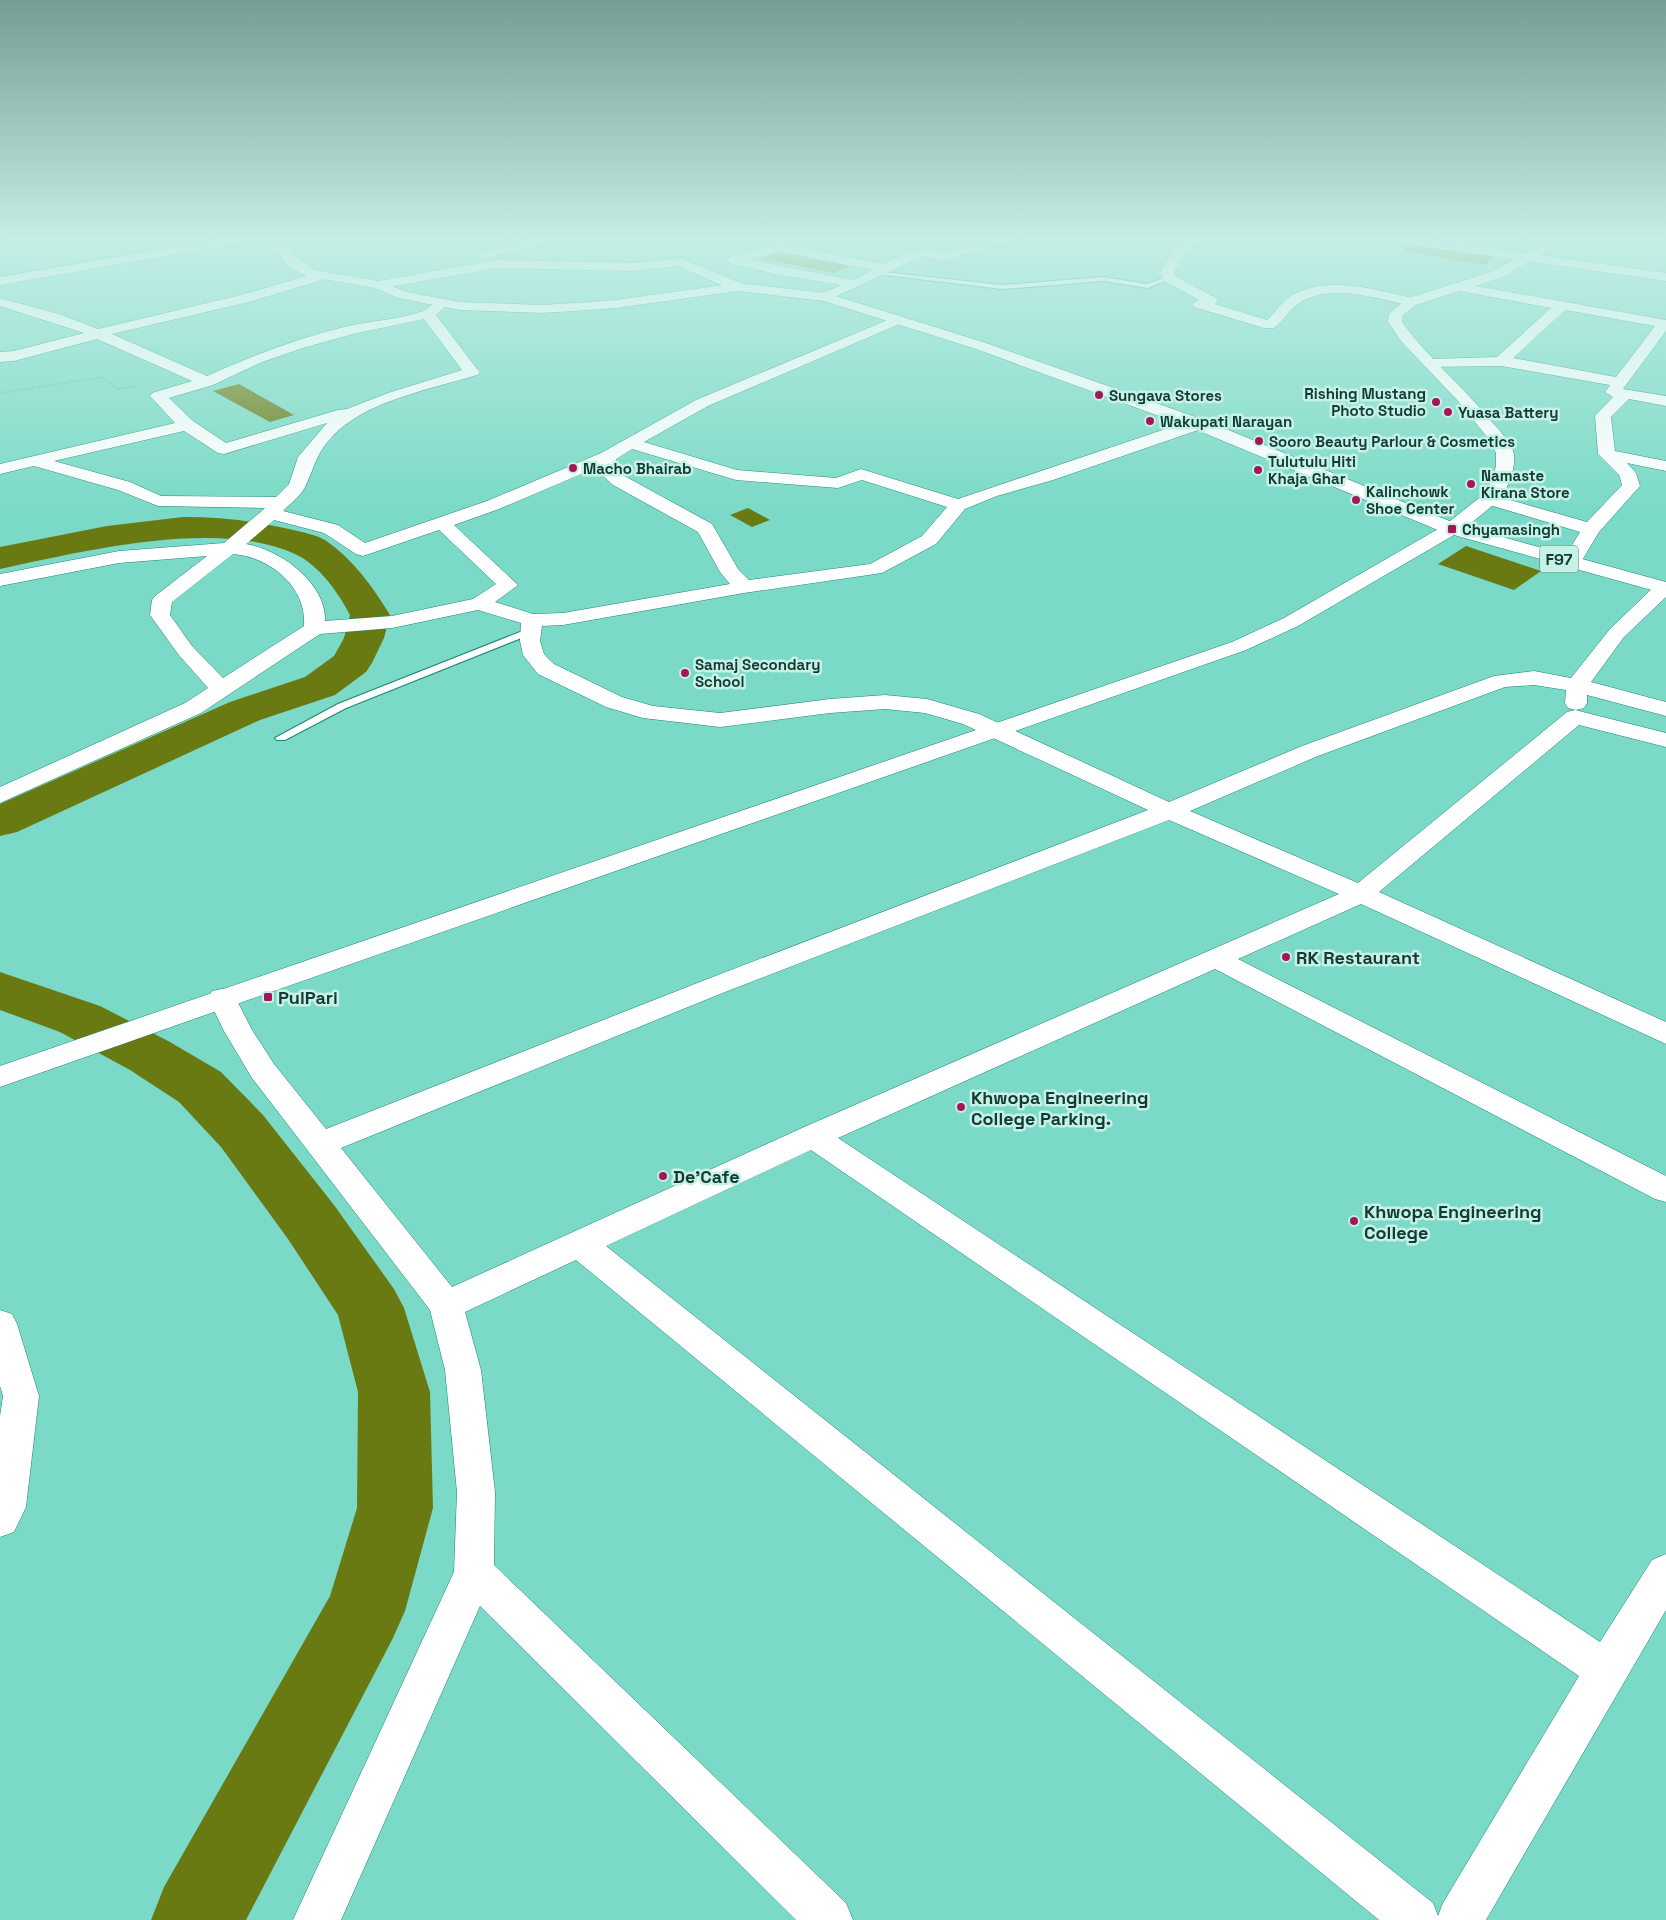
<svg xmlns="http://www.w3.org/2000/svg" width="1666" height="1920" viewBox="0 0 1666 1920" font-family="'Space Grotesk',sans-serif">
<rect width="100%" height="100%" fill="#7bdac7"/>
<g fill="#697a13">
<path d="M1411,242L1495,255L1485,265L1402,251Z"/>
<path d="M778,251L851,265L834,273L762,259Z"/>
<path d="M239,384L294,415L270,422L213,391Z"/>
<path d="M748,508L770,520L752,527L730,515Z"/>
<path d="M1466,546L1541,571L1514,590L1438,564Z"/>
</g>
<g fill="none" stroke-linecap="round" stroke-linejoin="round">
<g fill="#697a13" fill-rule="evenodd">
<path d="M183,517C221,517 255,521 293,530C303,532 316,535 325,540C353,559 373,587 390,615L384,638L372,663L366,672L335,695L260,720L17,832L0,836V804L230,702L305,677L334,656L344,638L350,615C338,592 319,565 295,554C218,518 80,552 0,569V547L107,526Z"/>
<path d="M0,972L100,1006L170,1042L221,1072L263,1115L334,1205L394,1289L404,1308L430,1392L433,1508L405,1611L393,1638L246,1920H151L164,1887L330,1596L357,1508L358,1392L338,1315L288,1239L221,1147L179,1102L130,1070L60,1032L0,1010Z"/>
</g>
<g stroke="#1b8675" stroke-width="2">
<g id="service">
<path d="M875,271L1002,285L1103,277L1147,284L1169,276L1172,278L1148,288L1103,281L1002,289L877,274Z"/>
<path d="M530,628L535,631L534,633L346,708L285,740H277L275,738L338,704Z"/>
</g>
</g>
<g stroke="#1b8675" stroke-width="1">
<g id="minor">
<path d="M225,238H253L247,242L0,285V277Z"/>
<path d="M534,238H555L553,241L483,259L476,255L478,252Z"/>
<path d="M993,238H1013L1011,241L943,261L923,256L826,301L819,297L821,294L841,285L775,274L730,263L728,260L730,257L776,243L883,264L922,248L943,253ZM777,251L872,270L854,280L749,260Z"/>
<path d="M1190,238H1206L1187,251L1174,272L1175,276L1216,298L1218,301L1215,304L1267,320C1275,313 1280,304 1288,298C1324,273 1378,290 1416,299L1418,302L1411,306C1378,299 1330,282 1298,304C1289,310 1283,321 1274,328H1264L1194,307L1192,304L1199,300L1164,281L1160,272L1177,245Z"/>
<path d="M1386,238H1419L1666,273V281L1392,242Z"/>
<path d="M8,239L14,243L13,246L0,248V240Z"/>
<path d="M680,258L743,284L745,287L738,291L733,290L678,266L635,271L497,268L378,289L371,285L378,281L497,260L635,263Z"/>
<path d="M320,272L327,276L325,279L249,302L112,334L207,376C253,355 299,338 348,326C370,321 402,319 423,311C432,307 435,298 446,301L448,304L436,315L477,369L480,372L477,375C432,389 363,401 331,438C316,454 315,466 306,485C302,495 291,503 283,511L338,525L365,543L487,501L601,453L696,400L897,316L902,317L904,320L902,323L708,406L644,442L737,470L836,478L861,469L958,499L1192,420H1204L1206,424L1204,428L1053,480L997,496L965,509L936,544L882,573L744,593L563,625L542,626L540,641L544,654L554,664L622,697L653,706L720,713L830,699L885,695L927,699L979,714L1169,802L1302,746L1494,676L1534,671L1571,678L1610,629L1657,584L1666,583V597L1624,637L1591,682L1666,702V716L1587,695V703L1584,708L1576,710L1568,708L1565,703L1566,690L1534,685L1505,687L1318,756L1190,811L1358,883L1567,712L1575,710L1666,733V747L1579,725L1379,892L1666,1022V1044L1361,904L1238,959L1666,1176V1202L1655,1199L1215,969L838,1138L1600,1642L1652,1560L1666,1554V1610L1486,1920H1379L576,1260L465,1312L481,1370L495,1492L494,1565L846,1903L853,1920H796L480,1606L341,1920H293L454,1572L457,1492L445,1370L430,1310L252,1078L224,1031L208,998L212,991L222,989L232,991L252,1030L274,1064L326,1129L705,980L1148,810L963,724L925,713L885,709L830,713L720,727L643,718L606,707L538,674L523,655L520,641L521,623L478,610L392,628L320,634L201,713L0,803V787L185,703L208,688L178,654L150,615L152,600L155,596L207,556L119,563L0,586V574L119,551L224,543L265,508L158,506L118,490L34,466L0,474V464L175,423L150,396L152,393L192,381L97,339L14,361L0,362V352L14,351L84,333L0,306V298L59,314L98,329L241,295ZM424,319L462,370L388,393L347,409L338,410L226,443L193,421L169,398L213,385L262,362L303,348L353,334ZM327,423L298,457L289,484L276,497L161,496L130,482L54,461L184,431L218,453L224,454ZM632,449L736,480L838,488L862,480L947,507L922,536L870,564L749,580L738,569L712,524L619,473L616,459ZM600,466L602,475L613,485L698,532L720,572L730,584L563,613L533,614L495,602L518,585L454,525L499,509ZM274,520L324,533L356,554L363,556L439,530L496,584L473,599L392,616L325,621C327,583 279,549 246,544ZM233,554C270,557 307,587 304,626L223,678L192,646L170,615L172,602ZM1169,820L1339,894L802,1128L452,1287L341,1148L725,992ZM811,1150L1579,1676L1443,1903L1438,1916L1433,1903L606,1246Z"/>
<path d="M1459,283L1666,320V331L1623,389L1666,396V406L1629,399L1611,417L1615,451L1666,461V471L1627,463L1636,473L1640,486L1599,532L1578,567H1564L1561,563L1580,532L1483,503L1480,499L1483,495L1489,494L1587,522L1622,485L1619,475L1598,454L1595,416L1613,397L1605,392L1610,385L1501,366L1426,367L1423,364L1426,361L1431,359L1497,357L1551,308L1454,290L1452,287ZM1565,310L1655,326L1616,377L1513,358Z"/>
<path d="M0,1310L12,1314L17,1324L39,1396L26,1507L14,1532L0,1537V1416L3,1396L0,1386Z"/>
</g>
</g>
<g stroke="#1b8675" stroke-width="1">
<path id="secondary" d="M268,238H281L296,258L315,270L378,281L407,292L460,302L542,305L575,303L616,300L738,283L826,293L986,343L1204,420L1459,525L1461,529L1459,533H1445L1192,428L976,349L824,301L738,291L616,308L575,311L542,313L460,310L398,298L375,288L306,276L286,264Z"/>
</g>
<g stroke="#1b8675" stroke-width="1">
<path id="primary" d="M1553,238H1569L1503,277L1416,305L1403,315L1402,322C1428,358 1464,387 1492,422C1500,431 1511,442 1514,454C1515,462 1513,472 1510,480C1502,501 1482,514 1466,527L1666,582V594L1454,535L1298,626L1246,650L0,1087V1066L1092,690L1232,642L1284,618L1445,525L1483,495L1492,481L1496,466V453L1491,442L1459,402L1401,341L1388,322L1389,314L1406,299L1493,271Z"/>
</g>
<path stroke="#4f988a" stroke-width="2" stroke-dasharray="0.5 2" stroke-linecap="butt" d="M0,393L103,377L117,389L137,386"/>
<use href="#service" fill="#fff" fill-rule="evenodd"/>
<use href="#minor" fill="#fff" fill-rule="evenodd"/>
<use href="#secondary" fill="#fff" fill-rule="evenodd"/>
<use href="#primary" fill="#fff" fill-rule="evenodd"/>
</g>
<linearGradient id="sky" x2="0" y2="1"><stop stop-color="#759d93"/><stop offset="0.47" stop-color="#c4eee6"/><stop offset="1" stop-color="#c4eee6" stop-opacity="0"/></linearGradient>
<rect width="1666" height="507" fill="url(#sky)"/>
<g fill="#a51659" stroke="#c5f1e7" stroke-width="2">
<circle cx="1099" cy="395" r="5"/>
<circle cx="1436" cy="402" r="5"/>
<circle cx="1448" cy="412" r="5"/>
<circle cx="1150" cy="421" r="5"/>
<circle cx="1259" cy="441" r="5"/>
<circle cx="573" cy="468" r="5"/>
<circle cx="1258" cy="470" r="5"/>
<circle cx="1471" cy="484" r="5"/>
<circle cx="1356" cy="500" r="5"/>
<rect x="1447" y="524" width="10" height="10" rx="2.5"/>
<circle cx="685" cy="673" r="5"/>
<circle cx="1286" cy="957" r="5"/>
<rect x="263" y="992" width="10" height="10" rx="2.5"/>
<circle cx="961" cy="1107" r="5"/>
<circle cx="663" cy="1176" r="5"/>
<circle cx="1354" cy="1221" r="5"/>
</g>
<g text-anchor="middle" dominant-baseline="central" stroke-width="5" stroke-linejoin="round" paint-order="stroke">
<g font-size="15" font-weight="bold" fill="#123b34" stroke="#c5f1e7" text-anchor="start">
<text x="1426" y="393" text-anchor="end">Rishing Mustang<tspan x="1426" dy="17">Photo Studio</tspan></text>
<text x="1109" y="395">Sungava Stores</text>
<text x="1458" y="412">Yuasa Battery</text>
<text x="1160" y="421">Wakupati Narayan</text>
<text x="1269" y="441">Sooro Beauty Parlour &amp; Cosmetics</text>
<text x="1268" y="461">Tulutulu Hiti<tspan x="1268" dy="17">Khaja Ghar</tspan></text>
<text x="583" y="468">Macho Bhairab</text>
<text x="1481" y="475">Namaste<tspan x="1481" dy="17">Kirana Store</tspan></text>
<text x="1366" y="491">Kalinchowk<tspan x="1366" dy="17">Shoe Center</tspan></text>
<text x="1462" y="529">Chyamasingh</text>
<text x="695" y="664">Samaj Secondary<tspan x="695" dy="17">School</tspan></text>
</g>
<rect fill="#c5f1e7" stroke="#48726a" stroke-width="1" x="1540" y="545.5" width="38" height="27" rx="4"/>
<g font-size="16" font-weight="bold" fill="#123b34">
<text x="1559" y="559">F97</text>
</g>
<g font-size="18" font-weight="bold" fill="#123b34" stroke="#c5f1e7" text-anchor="start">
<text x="1296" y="957">RK Restaurant</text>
<text x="278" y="997">PulPari</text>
<text x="971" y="1097">Khwopa Engineering<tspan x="971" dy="21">College Parking.</tspan></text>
<text x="673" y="1176">De'Cafe</text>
<text x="1364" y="1211">Khwopa Engineering<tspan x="1364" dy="21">College</tspan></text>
</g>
</g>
</svg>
